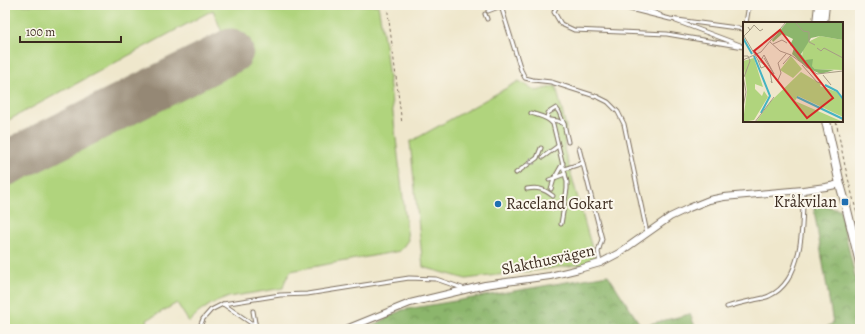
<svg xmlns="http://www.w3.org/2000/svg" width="865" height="334" viewBox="0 0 865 334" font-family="Alegreya,serif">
<defs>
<pattern id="forest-crowns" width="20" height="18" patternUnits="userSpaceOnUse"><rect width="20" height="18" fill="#8cb66c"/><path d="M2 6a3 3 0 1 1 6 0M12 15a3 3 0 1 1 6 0" fill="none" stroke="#749458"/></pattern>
</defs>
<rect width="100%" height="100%" fill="#fbf7ec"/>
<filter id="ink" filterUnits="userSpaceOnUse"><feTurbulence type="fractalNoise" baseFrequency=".025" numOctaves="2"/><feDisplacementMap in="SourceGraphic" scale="8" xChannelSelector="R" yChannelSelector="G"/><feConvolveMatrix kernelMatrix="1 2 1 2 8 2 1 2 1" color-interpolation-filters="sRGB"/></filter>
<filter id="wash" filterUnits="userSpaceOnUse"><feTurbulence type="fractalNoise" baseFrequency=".012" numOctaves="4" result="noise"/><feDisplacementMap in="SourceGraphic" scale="16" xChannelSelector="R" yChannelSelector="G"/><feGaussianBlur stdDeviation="0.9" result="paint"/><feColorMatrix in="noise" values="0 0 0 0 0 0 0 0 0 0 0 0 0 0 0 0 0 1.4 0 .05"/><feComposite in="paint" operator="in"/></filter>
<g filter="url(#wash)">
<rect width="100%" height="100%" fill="#efe7cc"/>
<g fill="#b0d47d" stroke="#767f4e">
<path d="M5,5H378L385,45L408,240L400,251L301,269L291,271L285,281L283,288L229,297L211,304L198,313L189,322L177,303L147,320L150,329H5V183L239,67L223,35L213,10L5,122Z"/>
<path d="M519,81L536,91L556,86L566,127L564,149L595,259L584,264L466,279L423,267L410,142Z"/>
</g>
<g fill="url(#forest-crowns)" stroke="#647045">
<path d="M813,204L840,209L860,299V329H824L833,323Z"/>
<path d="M608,275L641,326L690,314L696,329H367L402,310Z"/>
</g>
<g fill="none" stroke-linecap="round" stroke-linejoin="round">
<path stroke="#958875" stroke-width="45" d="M5,164L231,51"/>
</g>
</g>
<g filter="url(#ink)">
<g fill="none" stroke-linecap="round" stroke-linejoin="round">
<g stroke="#7a6c5b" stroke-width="5">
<g id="service">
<path d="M557,5L554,12L561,24L574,30L667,34L744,47"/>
<path d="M614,5L670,19L744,29"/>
<path d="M634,5L660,15"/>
<path d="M488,11L501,6L521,70L525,78L533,80L551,82L598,97L608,102L618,112L624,124L647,233"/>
<path d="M485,14L487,19"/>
<path d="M676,21L740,45"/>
<path d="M746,23L749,5"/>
<path d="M531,113C539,116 548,117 553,124L567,182V189L561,224"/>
<path d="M547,118L548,113L556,108L559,112L564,124"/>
<path d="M550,120L558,121L564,124L568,142"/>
<path d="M579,148L602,239L598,252L600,263"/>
<path d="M543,157L558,146"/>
<path d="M564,169L583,163"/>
<path d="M516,173L537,158L541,148"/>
<path d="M549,180L565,174"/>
<path d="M527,189C538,187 544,189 553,196"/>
<path d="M551,189L554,179L563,163"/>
<path d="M223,304L251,323H255"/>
<path d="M727,307C736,304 745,302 754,300C759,299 765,298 769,296C804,281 803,222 803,190"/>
<path d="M253,311L256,329"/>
<path d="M199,329L203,319L211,310L223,304L280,295L307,294L409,278L436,279L465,289"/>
</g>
</g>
<g stroke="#7a6c5b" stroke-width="8">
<path id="minor" d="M346,329L410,303L485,285L550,276L579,269L600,263L619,253L670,217L689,208L709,200L724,197L803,190L826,187L840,184"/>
</g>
<g stroke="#7a6c5b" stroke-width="10">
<g id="secondary">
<path d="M817,23L819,5"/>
<path d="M823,23L825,5"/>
<path d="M826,121L840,184L845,202L860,263"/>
</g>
</g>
<g stroke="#7a6c5b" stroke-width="1" stroke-dasharray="3 3" stroke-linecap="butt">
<path d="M387,5L402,124"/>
<path d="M836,121L845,166L860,226"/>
</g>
<use href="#service" stroke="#fff" stroke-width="3"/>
<use href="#minor" stroke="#fff" stroke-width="6"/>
<use href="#secondary" stroke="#fff" stroke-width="8"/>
</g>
<defs><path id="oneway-chevron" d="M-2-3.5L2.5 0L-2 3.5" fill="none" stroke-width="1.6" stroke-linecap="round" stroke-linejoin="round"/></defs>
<use stroke="#a79f9a" href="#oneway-chevron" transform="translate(531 162) rotate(145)"/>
</g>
<g fill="#1f6fb2" stroke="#fbf7ec" stroke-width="1.5">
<rect x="841" y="198" width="8" height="8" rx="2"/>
<circle cx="498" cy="204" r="4"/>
</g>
<g text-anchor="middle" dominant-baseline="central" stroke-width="4" stroke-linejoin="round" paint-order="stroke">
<g font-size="16" fill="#3b2a1e" stroke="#fbf7ec" text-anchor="end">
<text x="837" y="202">Kråkvilan</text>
<text x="506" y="204" text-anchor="start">Raceland Gokart</text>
</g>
<g font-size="16" fill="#3b2a1e" stroke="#fbf7ec">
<text transform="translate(548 260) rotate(-12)">Slakthusvägen</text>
</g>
</g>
<g transform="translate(743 22)">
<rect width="100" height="100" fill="#efe7cc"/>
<path d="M77,14L100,18V48L72,47L59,36L60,26L65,20ZM48,34L59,47L50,56L37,48ZM11,36L20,65L12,62V67L19,74L21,69L25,75L11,98L0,100L4,69L0,39ZM58,50L78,62L77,64L94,70L100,78V95L55,74L52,79L100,100H13L28,79Z" fill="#b0d47d"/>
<path d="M44,0H100V18L77,14L68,16L58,32L62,38L70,37L69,44L72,47L91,48L78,52L64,46L49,32L51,26L47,23L50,17L44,14L39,12L30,20L29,18Z" fill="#8cb66c"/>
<path fill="none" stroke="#46b3c3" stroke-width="2" d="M0,16L9,32M11,34L27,74L18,91M82,63L94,69L100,77M54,75L100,97"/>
<path fill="none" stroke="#a79b86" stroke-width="1" d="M52,0L60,9L66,10V20L72,23M5,5L7,8L1,14L15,38L23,44L18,46L15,38M7,8L11,3L17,9L20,7M27,20L37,29L48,33L74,52L100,49M30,22L39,18L44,21M74,26L78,29L81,26L100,36M0,34H5L7,39L1,55M0,38L18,30L43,0M18,38L21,33L31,52L21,36M40,42L48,33M59,43L74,60L78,61M27,50L29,61L28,59M80,53L88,63M0,54L3,70L0,85M35,58L38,51L35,41L43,32M12,100L31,75"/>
<path fill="#d62828" fill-opacity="0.15" stroke="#d62828" stroke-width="2" d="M37,8L90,76L64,96L11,29Z"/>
<rect width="100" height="100" fill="none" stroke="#3b2a1e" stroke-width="2"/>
</g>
<rect width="865" height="334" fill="none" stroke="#fbf7ec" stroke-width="20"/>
<path d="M20 36v6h101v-6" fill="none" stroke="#3b2a1e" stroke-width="2"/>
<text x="26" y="36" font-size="12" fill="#3b2a1e" stroke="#fbf7ec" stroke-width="3" paint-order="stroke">100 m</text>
</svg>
